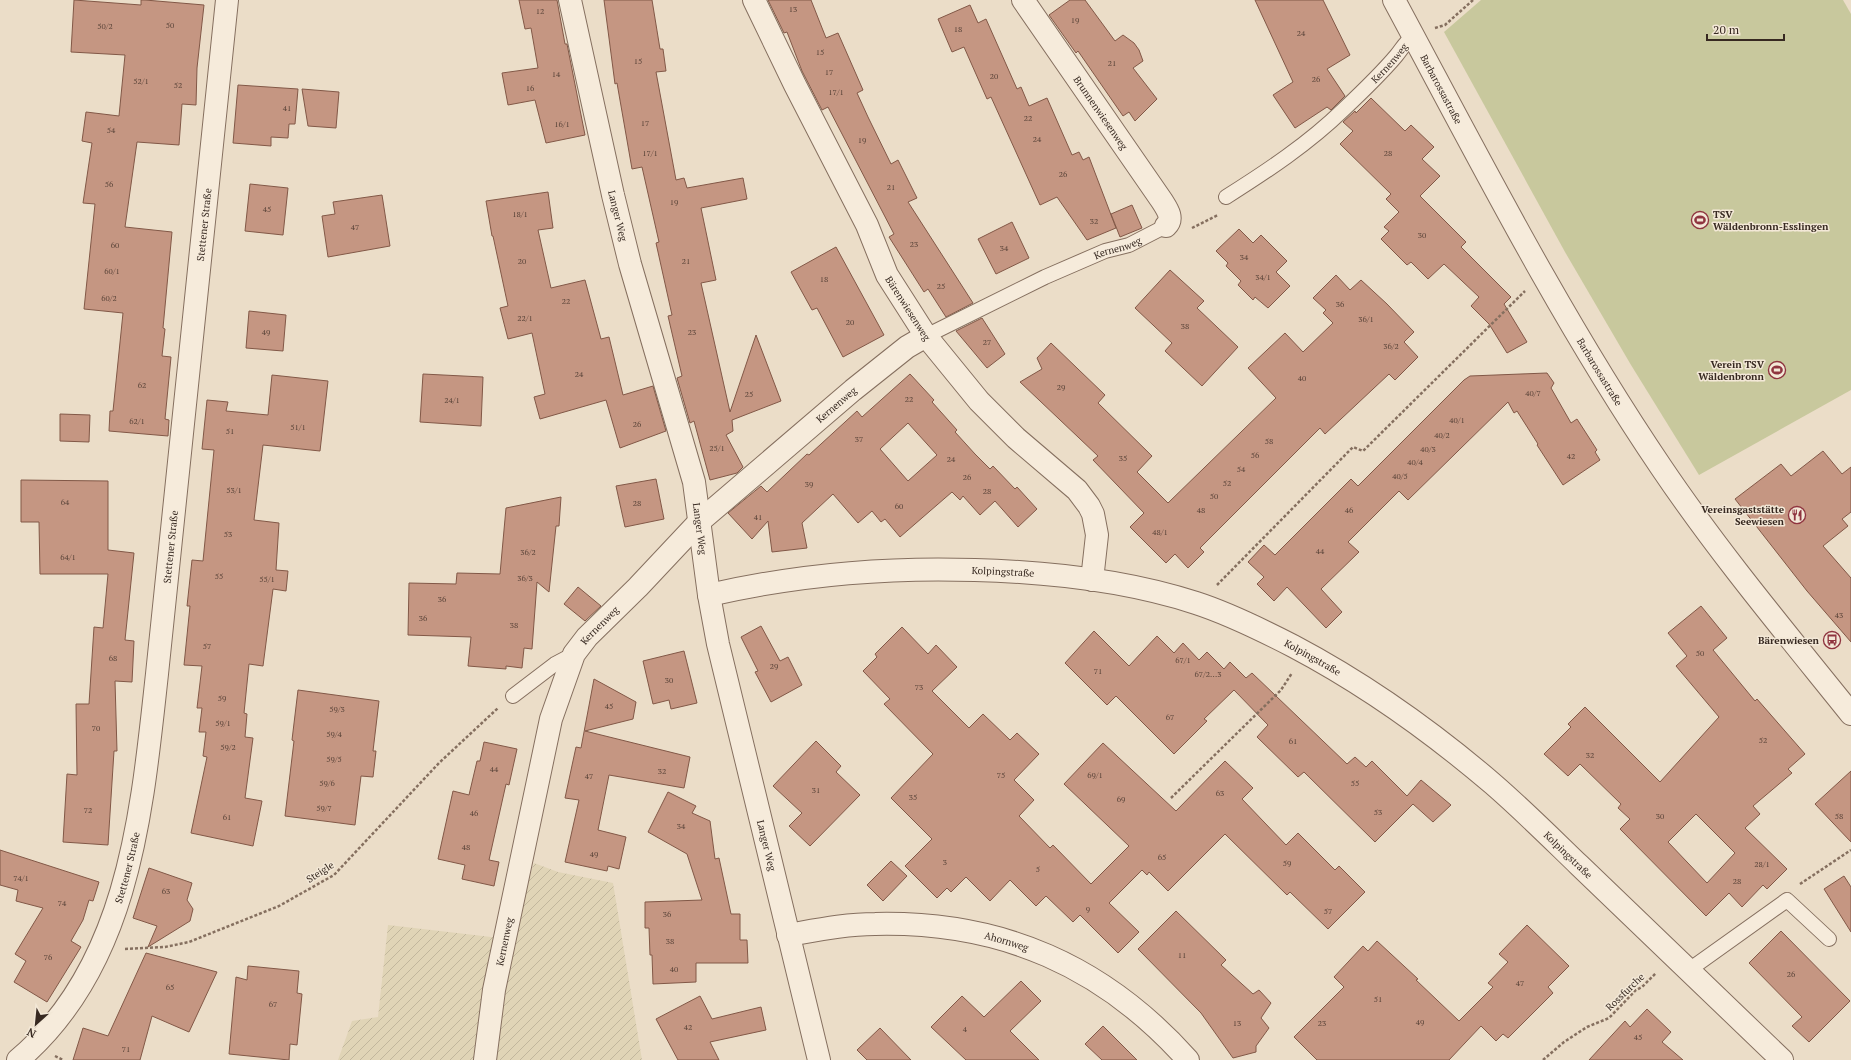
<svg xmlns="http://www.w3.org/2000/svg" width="1851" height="1060" viewBox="0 0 1851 1060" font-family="'PT Serif',serif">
<defs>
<pattern id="farmland-furrows" width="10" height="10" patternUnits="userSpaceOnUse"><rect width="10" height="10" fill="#e0d4b6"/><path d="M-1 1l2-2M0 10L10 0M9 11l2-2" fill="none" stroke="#c1b69c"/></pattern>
</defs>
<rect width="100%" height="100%" fill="#ebddc8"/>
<path fill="url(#farmland-furrows)" d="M534,863L558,872L613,883L642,1060H338L352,1021L378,1017L388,925L500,938L524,894Z"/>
<path fill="#c8c89d" d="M1481,0H1843L1851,14V390L1699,475L1631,365L1565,252L1444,32Z"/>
<g fill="#c59682" stroke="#825847" fill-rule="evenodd">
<path d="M74,0L141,5V0H145L204,5L197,68L196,105L182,104L179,145L137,142L125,227L172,232L163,328L165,329L162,356L171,357L165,419L169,420L168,436L109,431L110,411H113L123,313L84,309L95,204L83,203L92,143L82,141L86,112L119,116L125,55L71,52Z"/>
<path d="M519,0H557L565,44H567L585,135L546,143L535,100L508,105L502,73L538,68L531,28L525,29Z"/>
<path d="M604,0H652L660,49H663L666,71L656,72L676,180L684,178L687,188L743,178L747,199L701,208L716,280L701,283L730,412L756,335L781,401L732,420L733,431L726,435L743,467L737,473L710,480L694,421L690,423L677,378L682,376L668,316L672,315L656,243L659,242L642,167L632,169L617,83L615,84Z"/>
<path d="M768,0H811L826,38L838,33L863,90L857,93L868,117L891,164L898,160L917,198L908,202L973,303L946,317L928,289L924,292L889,237L894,234L828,107L822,110L802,71L787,32L784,33Z"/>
<path d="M1070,0H1085L1115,41L1123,35L1134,43L1139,50L1143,61L1133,68L1157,99L1135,121L1129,112L1123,116L1078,51L1076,53L1049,15Z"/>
<path d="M1255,0H1323L1350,55L1327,69L1345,96L1331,110L1327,107L1295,128L1273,95L1293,82Z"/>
<path d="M970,5L978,23L986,19L1017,89L1021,87L1029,106L1047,98L1072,155L1079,152L1083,160L1089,157L1116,228L1087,240L1057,197L1040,205L991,97L987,99L964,47L952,52L938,19Z"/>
<path d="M238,85L298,89L295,124H289L288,138L271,137V146L233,143Z"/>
<path d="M302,89L339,92L336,128L308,126Z"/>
<path d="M1371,98L1405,131L1411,125L1434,147L1422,159L1440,176L1420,196L1466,242L1461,247L1511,297L1504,304L1527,342L1507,353L1489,324L1471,306L1479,297L1444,264L1428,279L1411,262L1407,265L1381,239L1389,231L1384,227L1399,212L1386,199L1391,194L1340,144L1353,131L1343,122L1355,111L1356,113Z"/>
<path d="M250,184L288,188L283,235L245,231Z"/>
<path d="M548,192L553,228L538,230L551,288L585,280L601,339L609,337L623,395L653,386L666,431L620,448L606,400L540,419L534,397L545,394L532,333L508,339L500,308L508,306L493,236H492L486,201Z"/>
<path d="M382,195L390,246L328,257L322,216L335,214L333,202Z"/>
<path d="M1132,205L1142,228L1120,237L1111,214Z"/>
<path d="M1012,222L1029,258L996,274L978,239Z"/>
<path d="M1239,229L1253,243L1261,235L1287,261L1276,272L1290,286L1268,308L1255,297L1253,300L1238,285L1241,281L1226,266L1228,263L1216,251Z"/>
<path d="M836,247L884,335L843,357L817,308L812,310L791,272Z"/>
<path d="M1170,270L1204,301L1197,308L1238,347L1202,386L1165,351L1172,343L1135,308Z"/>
<path d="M1336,275L1350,290L1361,280L1387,304L1414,332L1404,342L1418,357L1395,380L1389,374L1325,434L1320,428L1200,548L1204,552L1188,568L1175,554L1166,563L1130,527L1144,513L1093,460L1098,456L1020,382L1042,369L1037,358L1051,343L1105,395L1098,403L1152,456L1137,472L1168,503L1276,398L1248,368L1285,333L1303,352L1333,323L1323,313L1326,310L1313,298Z"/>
<path d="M249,311L286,315L283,351L246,348Z"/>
<path d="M982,318L1005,354L987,368L956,331Z"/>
<path d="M1547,373L1554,383L1551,388L1571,423L1577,419L1597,450L1595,452L1600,460L1563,485L1537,445L1538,444L1517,411L1514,413L1508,402L1408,500L1399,491L1348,542L1359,552L1321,589L1342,612L1326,628L1287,587L1274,601L1257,584L1264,577L1248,562L1264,545L1275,555L1351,479L1358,486L1464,380L1470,376Z"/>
<path d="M423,374L483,377L481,426L420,422Z"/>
<path d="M910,374L934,400L932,402L957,430L955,432L975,454L990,469L993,466L1015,489L1017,487L1037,509L1018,527L995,501L980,515L963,496L960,500L952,492L900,537L885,519L881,522L872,511L858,523L833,494L802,523L807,548L772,552L768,521L752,539L728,513L761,486L767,492L807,454L809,455L857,411L862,417ZM908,423L937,455L908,481L880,449Z"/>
<path d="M272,375L328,381L320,451L263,445L254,520L279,523L276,570L288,571L286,591L273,589L263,666L249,664L244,713L247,714L245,737L253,738L245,798L262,801L253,846L191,833L207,757L203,756L206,732H199L202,708H197L202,666L184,665L190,606H187L192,560L203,561L214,450L202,449L207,400L228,402L226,411L268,415Z"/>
<path d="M60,414L90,415L89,442L60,441Z"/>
<path d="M1823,451L1842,474L1851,467V512L1842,519L1848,526L1823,546L1851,578V642L1807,591L1735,499L1781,464L1791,476Z"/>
<path d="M656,479L664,519L625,527L616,486Z"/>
<path d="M21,480L108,481V550L134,553L125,640L134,641L132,682L115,681L117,751H114L108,845L63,842L67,774L77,775L76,704H89L94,627L103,628L108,574H40L39,522H21Z"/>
<path d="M561,497L559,526H556L549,592L537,582L532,649L524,648L522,668L506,666V669L468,666L471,637L408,635L409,583L456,584L457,573L500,574L506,508Z"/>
<path d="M578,587L601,606L585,621L564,604Z"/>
<path d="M1701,606L1727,638L1713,650L1755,701L1757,699L1805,754L1788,769L1792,773L1753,806L1760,814L1745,828L1787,869L1767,889L1763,885L1742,907L1729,893L1706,916L1620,829L1630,819L1618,808L1621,804L1580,764L1568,776L1544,754L1571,727L1568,724L1585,707L1660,782L1719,717L1676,666L1687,656L1668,633ZM1696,814L1735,853L1707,883L1668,842Z"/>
<path d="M761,626L780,661L788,657L802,685L771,702L755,672L758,671L741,637Z"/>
<path d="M902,627L928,654L936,645L957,667L932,691L969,728L983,714L1010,740L1017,733L1039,754L1014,780L1034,800L1019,816L1050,848L1053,845L1091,884L1129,846L1064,784L1103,743L1176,811L1225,761L1253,788L1242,799L1286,845L1298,833L1335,870L1339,866L1365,892L1328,929L1290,892L1287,895L1225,834L1168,891L1149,872L1147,875L1142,870L1109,903L1139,932L1118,953L1080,915L1073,922L1046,896L1036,906L1010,880L990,901L966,877L951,892L947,888L937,898L905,866L932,839L891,798L933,754L884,704L890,699L863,671L877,657L875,654Z"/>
<path d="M1094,631L1129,666L1157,636L1174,653L1183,643L1199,660L1207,652L1224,669L1230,662L1246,678L1252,673L1347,764L1355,757L1366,767L1372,761L1407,796L1421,780L1451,805L1433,822L1413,804L1375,842L1304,772L1298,777L1257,737L1268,725L1234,690L1204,719L1207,721L1174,754L1116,696L1107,705L1065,663Z"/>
<path d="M684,651L697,703L671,709L669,700L653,704L643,661Z"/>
<path d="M594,679L636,702L633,719L585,731L690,757L684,788L609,775L598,830L626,837L619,869L608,866L607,871L565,862L579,800L565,798L576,747L581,748Z"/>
<path d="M298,690L379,701L373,751H376L373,777L361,776L355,825L285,816L294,741L292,740Z"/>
<path d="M816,741L841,766L836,772L860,795L810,846L789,826L802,813L773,786Z"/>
<path d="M484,742L517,749L509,785L506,784L489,860L499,862L494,886L462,879L465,865L438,859L453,791L469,795L477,761H480Z"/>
<path d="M1851,771V842L1815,804Z"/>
<path d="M668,792L696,806L692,813L710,821L715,859L719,858L731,914H740V940H747L748,963H696V982L653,984L652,955H650L649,928H645V902L702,900L687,854L648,832Z"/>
<path d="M0,850L99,882L93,901L89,900L83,920L71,941L81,947L47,1002L14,982L26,961L15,954L43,908L16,901L18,890L0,885Z"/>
<path d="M891,861L907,876L883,901L867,885Z"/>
<path d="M149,868L192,883L187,900L193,909L190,921L148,947L157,926L133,918Z"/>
<path d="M1844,876L1851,887V932L1824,889Z"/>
<path d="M1176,911L1226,960L1221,965L1253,994L1259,990L1271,1003L1261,1018L1269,1028L1256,1046V1052L1233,1058L1201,1013L1138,949Z"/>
<path d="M1527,925L1569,966L1548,987L1553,993L1508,1038L1503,1034L1496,1041L1481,1026L1449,1060H1317L1294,1037L1344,987L1334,977L1363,946L1368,951L1377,941L1418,979L1416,980L1459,1021L1493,987L1488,983L1508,962L1499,954Z"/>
<path d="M1781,931L1850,1001L1809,1042L1792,1026L1802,1017L1749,963Z"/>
<path d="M146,953L217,972L189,1032L152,1016L140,1060H73L83,1028L108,1036Z"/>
<path d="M248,966L299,971L297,993L302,994L297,1045L290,1044L289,1060L229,1054L236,977L247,980Z"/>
<path d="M1021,981L1041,1001L1010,1031L1039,1060H966L931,1027L962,996L984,1017Z"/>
<path d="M700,996L712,1019L761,1007L766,1030L710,1042L719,1060H678L656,1019Z"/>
<path d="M1647,1009L1671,1032L1662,1042L1683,1060H1589L1625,1021L1630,1027Z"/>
<path d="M1103,1026L1137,1060H1102L1085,1044Z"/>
<path d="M880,1028L911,1060H867L857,1050Z"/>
</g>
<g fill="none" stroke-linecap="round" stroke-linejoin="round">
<g stroke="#856f5f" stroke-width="16">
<g id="service">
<path id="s1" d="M1226,197C1267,171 1308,144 1343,110C1361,93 1380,75 1396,56C1403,48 1405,41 1415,37"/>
<path id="s2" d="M926,336L1045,277L1105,251L1129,245L1166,226"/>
<path d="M513,696L555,664L574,654"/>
<path d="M1689,970L1787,900L1829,939"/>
</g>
</g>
<g stroke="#856f5f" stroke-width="24">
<g id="minor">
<path id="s3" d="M570,0L613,195L630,264L694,482L709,595L718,644L819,1060"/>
<path id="s4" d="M754,0L795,85L867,225L887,275L926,336L979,401L1016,438L1077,490L1089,506L1093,514L1097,535L1092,580"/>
<path id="s5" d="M1023,0L1162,201C1167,209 1174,218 1166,226"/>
<path id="s6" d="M709,595C796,575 886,567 975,570C1050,572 1125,580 1196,603C1230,614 1262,630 1293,646C1365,684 1431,731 1493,784C1523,810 1551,838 1579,865C1647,930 1714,995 1782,1060"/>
<path id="s7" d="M788,935C817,930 846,924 875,924C1002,921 1104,966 1188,1060"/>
<path id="s8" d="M485,1060L494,990L551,719L574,654L587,637L638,587L700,521L853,390L907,347L926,336"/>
</g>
</g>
<g stroke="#856f5f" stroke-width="24">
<g id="tertiary">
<path id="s9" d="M1394,0C1479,158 1560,318 1661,467C1719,553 1786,633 1851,714"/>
<path id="s10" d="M18,1060C130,965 142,810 157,674L227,0"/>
</g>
</g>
<g stroke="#856f5f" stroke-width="2.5" stroke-dasharray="3 2" stroke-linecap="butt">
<path d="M1435,28L1445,25L1473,0"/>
<path d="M1192,228L1218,215"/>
<path d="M1217,585L1353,447L1363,451L1525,291"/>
<path d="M1171,798L1281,690L1292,673"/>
<path d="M1800,884L1851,850"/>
<path d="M125,949L165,947L189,942L279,906L334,875L439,763L498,708"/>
<path d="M55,1056L63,1060"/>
<path d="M1543,1060L1564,1042L1587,1027L1609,1018L1636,990L1642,987L1656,973"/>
</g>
<use href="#service" stroke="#f6ebdb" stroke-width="14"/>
<use href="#minor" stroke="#f6ebdb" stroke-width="22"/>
<use href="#tertiary" stroke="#f6ebdb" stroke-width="22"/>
</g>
<defs>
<g id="stadium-ring" transform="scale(0.9)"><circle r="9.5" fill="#f3e8d7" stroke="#8f343f" stroke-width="1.5"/><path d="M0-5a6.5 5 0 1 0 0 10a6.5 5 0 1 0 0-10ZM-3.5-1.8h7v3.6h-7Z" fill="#8f343f"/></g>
<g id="restaurant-ring" transform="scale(0.9)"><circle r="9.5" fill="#f3e8d7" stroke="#8f343f" stroke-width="1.5"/><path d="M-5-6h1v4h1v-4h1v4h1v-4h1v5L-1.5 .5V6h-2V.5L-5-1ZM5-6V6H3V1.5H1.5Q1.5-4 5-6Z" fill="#8f343f"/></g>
<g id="bus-ring" transform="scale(0.9)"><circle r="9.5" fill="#f3e8d7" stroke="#8f343f" stroke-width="1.5"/><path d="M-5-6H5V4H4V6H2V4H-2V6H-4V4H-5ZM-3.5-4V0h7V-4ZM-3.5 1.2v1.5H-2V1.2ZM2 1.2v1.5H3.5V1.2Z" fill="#8f343f"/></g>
</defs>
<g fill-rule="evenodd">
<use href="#stadium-ring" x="1700" y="220"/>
<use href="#stadium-ring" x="1777" y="370"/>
<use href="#restaurant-ring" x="1797" y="515"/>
<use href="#bus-ring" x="1832" y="640"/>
</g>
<g text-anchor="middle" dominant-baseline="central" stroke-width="3" stroke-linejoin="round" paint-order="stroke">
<g font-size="8" fill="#5a4439">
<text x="793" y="9">13</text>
<text x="540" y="11">12</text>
<text x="1075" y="20">19</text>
<text x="170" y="25">50</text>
<text x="105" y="26">50/2</text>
<text x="958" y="29">18</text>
<text x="1301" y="33">24</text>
<text x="820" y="52">15</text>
<text x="638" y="61">15</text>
<text x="1112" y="63">21</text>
<text x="829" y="72">17</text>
<text x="556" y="74">14</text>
<text x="994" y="76">20</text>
<text x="1316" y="79">26</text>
<text x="141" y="81">52/1</text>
<text x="178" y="85">52</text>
<text x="530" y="88">16</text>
<text x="836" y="92">17/1</text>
<text x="287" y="108">41</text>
<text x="1028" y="118">22</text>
<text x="645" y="123">17</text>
<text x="562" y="124">16/1</text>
<text x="111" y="130">54</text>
<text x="1037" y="139">24</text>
<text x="862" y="140">19</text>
<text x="650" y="153">17/1</text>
<text x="1388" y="153">28</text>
<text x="1063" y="174">26</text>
<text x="109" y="184">56</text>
<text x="891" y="187">21</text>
<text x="674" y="202">19</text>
<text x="267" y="209">45</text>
<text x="520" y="214">18/1</text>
<text x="1094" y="221">32</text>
<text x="355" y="227">47</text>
<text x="1422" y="235">30</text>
<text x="914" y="244">23</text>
<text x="115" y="245">60</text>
<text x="1004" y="248">34</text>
<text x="1244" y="257">34</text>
<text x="522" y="261">20</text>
<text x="686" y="261">21</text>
<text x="112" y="271">60/1</text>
<text x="1263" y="277">34/1</text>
<text x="824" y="279">18</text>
<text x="941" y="286">25</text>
<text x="109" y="298">60/2</text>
<text x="566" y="301">22</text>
<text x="1340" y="304">36</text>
<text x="525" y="318">22/1</text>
<text x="1366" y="319">36/1</text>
<text x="850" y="322">20</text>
<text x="1185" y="326">38</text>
<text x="266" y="332">49</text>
<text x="692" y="332">23</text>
<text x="987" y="342">27</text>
<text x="1391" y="346">36/2</text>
<text x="579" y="374">24</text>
<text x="1302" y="378">40</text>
<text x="142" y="385">62</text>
<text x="1061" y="387">29</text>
<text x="1533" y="393">40/7</text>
<text x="749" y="394">25</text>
<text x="909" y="399">22</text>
<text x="452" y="400">24/1</text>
<text x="1457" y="420">40/1</text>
<text x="137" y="421">62/1</text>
<text x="637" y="424">26</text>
<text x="298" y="427">51/1</text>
<text x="230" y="431">51</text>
<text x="1442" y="435">40/2</text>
<text x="859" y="439">37</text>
<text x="1269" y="441">58</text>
<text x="717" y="448">25/1</text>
<text x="1428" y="449">40/3</text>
<text x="1255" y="455">56</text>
<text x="1571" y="456">42</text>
<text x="1123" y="458">35</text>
<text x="951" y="459">24</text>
<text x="1415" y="462">40/4</text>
<text x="1241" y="469">54</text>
<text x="1400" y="476">40/5</text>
<text x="967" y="477">26</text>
<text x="1227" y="483">52</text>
<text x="809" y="484">39</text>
<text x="234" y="490">53/1</text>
<text x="987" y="491">28</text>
<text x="1214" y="496">50</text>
<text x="65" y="502">64</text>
<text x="637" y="503">28</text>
<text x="899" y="506">60</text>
<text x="1201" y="510">48</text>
<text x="1349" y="510">46</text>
<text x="758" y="517">41</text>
<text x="1160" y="532">48/1</text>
<text x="228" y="534">53</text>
<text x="1320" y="551">44</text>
<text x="528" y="552">36/2</text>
<text x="68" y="557">64/1</text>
<text x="219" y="576">55</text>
<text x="525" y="578">36/3</text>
<text x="267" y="579">55/1</text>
<text x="442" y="599">36</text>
<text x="1839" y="615">43</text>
<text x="423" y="618">36</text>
<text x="514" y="625">38</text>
<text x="207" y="646">57</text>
<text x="1700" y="653">50</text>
<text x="113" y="658">68</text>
<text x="1183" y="660">67/1</text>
<text x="774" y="666">29</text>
<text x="1098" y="671">71</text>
<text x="1208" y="674">67/2...3</text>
<text x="669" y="680">30</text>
<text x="919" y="687">73</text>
<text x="222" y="698">59</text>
<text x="609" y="706">45</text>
<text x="337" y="709">59/3</text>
<text x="1170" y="717">67</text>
<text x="223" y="723">59/1</text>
<text x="96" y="728">70</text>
<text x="334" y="734">59/4</text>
<text x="1763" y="740">52</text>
<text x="1293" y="741">61</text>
<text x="228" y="747">59/2</text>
<text x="1590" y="755">32</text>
<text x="334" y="759">59/5</text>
<text x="494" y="769">44</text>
<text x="662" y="771">32</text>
<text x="1001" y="775">75</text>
<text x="1095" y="775">69/1</text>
<text x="589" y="776">47</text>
<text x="327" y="783">59/6</text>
<text x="1355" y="783">55</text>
<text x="816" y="790">31</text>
<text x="1220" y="793">63</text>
<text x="913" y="797">35</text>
<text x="1121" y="799">69</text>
<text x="324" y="808">59/7</text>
<text x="88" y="810">72</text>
<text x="1378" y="812">53</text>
<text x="474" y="813">46</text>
<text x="1660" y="816">30</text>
<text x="1839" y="816">58</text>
<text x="227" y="817">61</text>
<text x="681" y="826">34</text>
<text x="466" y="847">48</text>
<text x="594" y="854">49</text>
<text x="1162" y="857">65</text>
<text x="945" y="862">3</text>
<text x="1287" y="863">59</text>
<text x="1762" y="864">28/1</text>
<text x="1038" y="869">5</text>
<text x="21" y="878">74/1</text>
<text x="1737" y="881">28</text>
<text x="166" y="891">63</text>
<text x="62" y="903">74</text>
<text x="1088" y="909">9</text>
<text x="1328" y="911">57</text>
<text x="667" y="914">36</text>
<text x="670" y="941">38</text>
<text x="1182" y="955">11</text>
<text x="48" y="957">76</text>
<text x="674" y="969">40</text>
<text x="1791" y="974">26</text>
<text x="1520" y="983">47</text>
<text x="170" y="987">65</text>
<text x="1378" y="999">51</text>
<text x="273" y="1004">67</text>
<text x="1420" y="1022">49</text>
<text x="1237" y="1023">13</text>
<text x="1322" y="1023">23</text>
<text x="688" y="1027">42</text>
<text x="965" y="1029">4</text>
<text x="1638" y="1037">45</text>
<text x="126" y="1049">71</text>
</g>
<g font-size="10" fill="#372921" stroke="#f3e8d7">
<text stroke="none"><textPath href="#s1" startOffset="212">Kernenweg</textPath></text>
<text stroke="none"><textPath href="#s9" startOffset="101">Barbarossastraße</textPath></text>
<text stroke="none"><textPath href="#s5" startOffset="137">Brunnenwiesenweg</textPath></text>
<text stroke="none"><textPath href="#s3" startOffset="221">Langer Weg</textPath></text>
<text stroke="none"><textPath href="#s10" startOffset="873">Stettener Straße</textPath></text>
<text stroke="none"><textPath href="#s2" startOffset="211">Kernenweg</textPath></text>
<text stroke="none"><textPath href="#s4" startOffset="345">Bärenwiesenweg</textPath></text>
<text stroke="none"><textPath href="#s9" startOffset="425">Barbarossastraße</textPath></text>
<text stroke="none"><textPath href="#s8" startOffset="779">Kernenweg</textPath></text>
<text stroke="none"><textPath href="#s3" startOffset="545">Langer Weg</textPath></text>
<text stroke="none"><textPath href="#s10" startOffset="549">Stettener Straße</textPath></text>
<text stroke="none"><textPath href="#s6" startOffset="296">Kolpingstraße</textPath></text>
<text stroke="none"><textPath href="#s8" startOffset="455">Kernenweg</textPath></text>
<text stroke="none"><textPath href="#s6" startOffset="621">Kolpingstraße</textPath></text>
<text stroke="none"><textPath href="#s3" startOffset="869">Langer Weg</textPath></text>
<text stroke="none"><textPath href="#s6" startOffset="945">Kolpingstraße</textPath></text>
<text stroke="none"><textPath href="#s10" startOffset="225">Stettener Straße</textPath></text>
<text transform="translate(320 872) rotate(-33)">Steigle</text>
<text stroke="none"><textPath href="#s8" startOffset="120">Kernenweg</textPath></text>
<text stroke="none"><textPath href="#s7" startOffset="221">Ahornweg</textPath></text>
<text transform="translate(1625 992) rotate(-44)">Rossfurche</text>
</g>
<g font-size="10" font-weight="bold" fill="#372921" stroke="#f3e8d7" text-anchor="end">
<text x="1713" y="214" text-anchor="start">TSV<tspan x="1713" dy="12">Wäldenbronn-Esslingen</tspan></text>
<text x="1764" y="364">Verein TSV<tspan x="1764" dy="12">Wäldenbronn</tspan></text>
<text x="1784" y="509">Vereinsgaststätte<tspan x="1784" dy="12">Seewiesen</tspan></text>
<text x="1819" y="640">Bärenwiesen</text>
</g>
</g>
<g transform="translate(36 1024) rotate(207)" stroke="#f3e8d7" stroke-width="3" paint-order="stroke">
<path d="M0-3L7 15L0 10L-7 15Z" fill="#372921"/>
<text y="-6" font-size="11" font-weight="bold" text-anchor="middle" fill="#372921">N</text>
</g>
<path d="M1707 34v6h77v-6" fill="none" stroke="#372921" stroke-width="2"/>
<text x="1713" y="34" font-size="12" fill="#372921" stroke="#f3e8d7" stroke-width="3" paint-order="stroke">20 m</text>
</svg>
